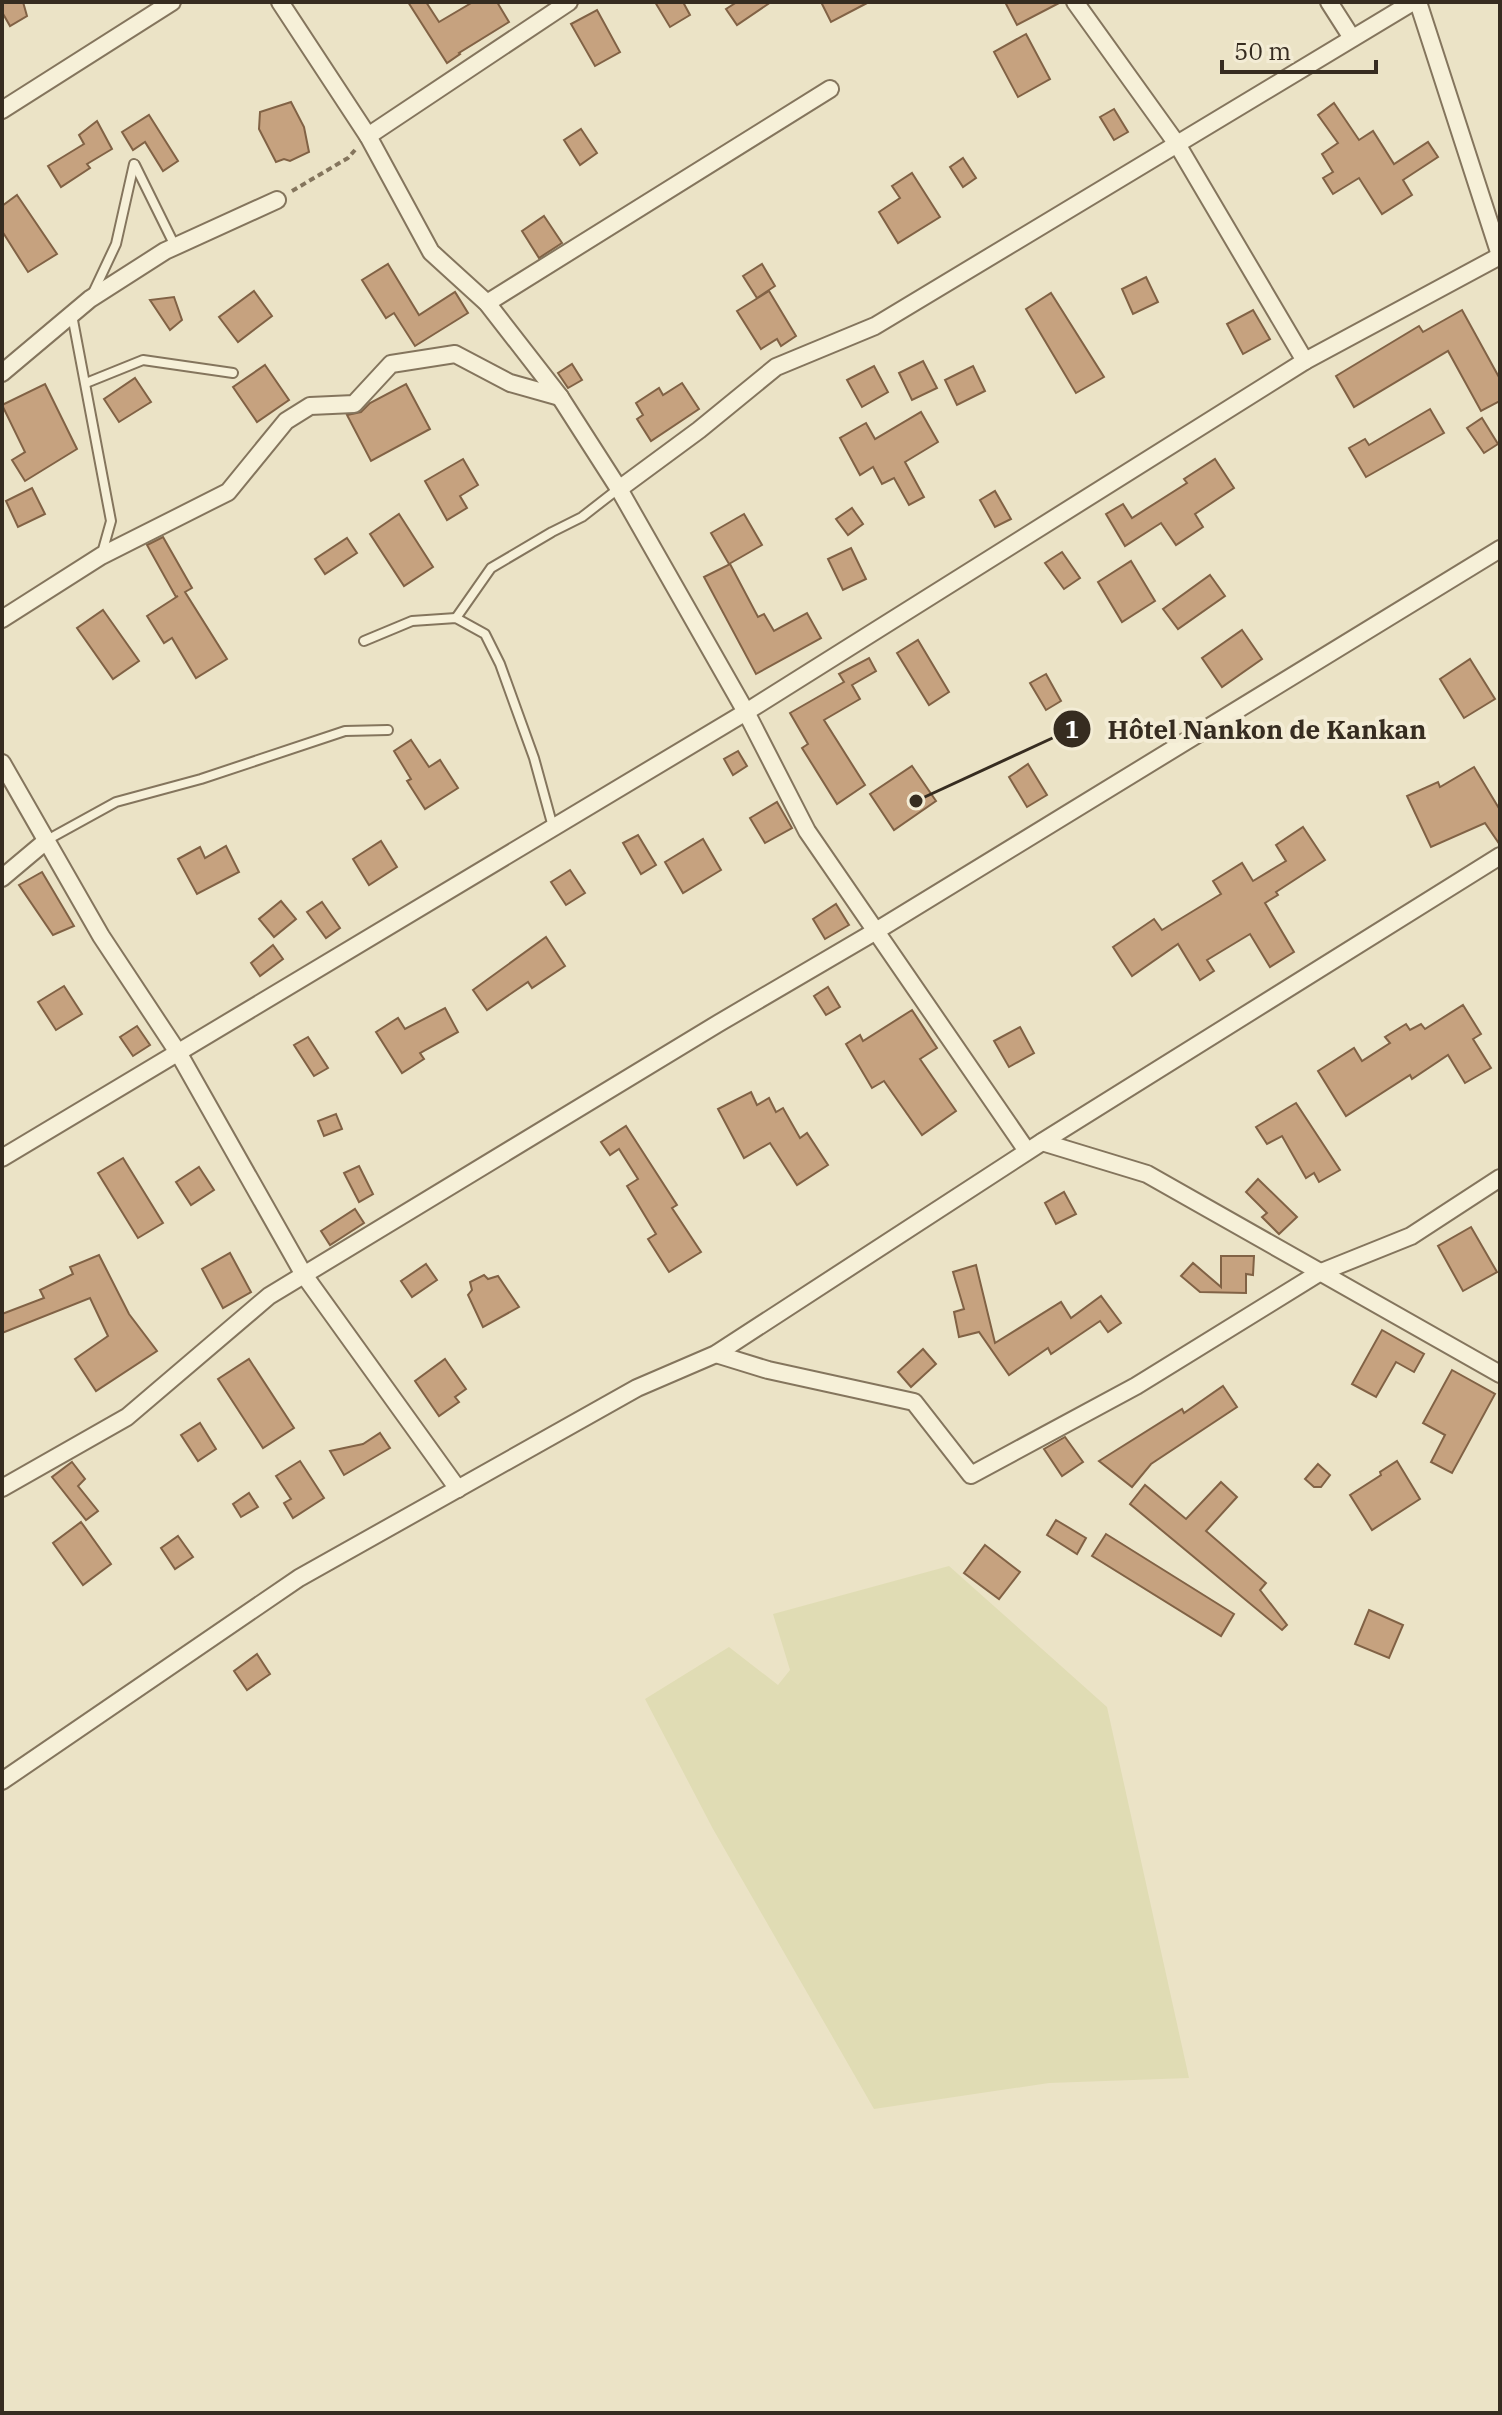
<svg xmlns="http://www.w3.org/2000/svg" width="1502" height="2415" font-family="'IBM Plex Serif',serif">
<style>
.farmland{fill:#e0dcb4}
.building{fill:#c6a27f;stroke:#816245;stroke-width:2}
.lines{fill:none;stroke-linecap:round;stroke-linejoin:round}
.service-casing{stroke:#84755d;stroke-width:12}
.minor-casing{stroke:#84755d;stroke-width:20}
.path{stroke:#84755d;stroke-width:4;stroke-dasharray:6 4;stroke-linecap:butt}
.service{stroke:#f6f0d8;stroke-width:8}
.minor{stroke:#f6f0d8;stroke-width:16}
.leader{fill:none;stroke:#362c20;stroke-width:3}
.callout-dot{fill:#362c20;stroke:#f3ecd5;stroke-width:3}
.mark-label{font-size:24px;text-anchor:middle;font-weight:bold;fill:#fff}
.callout-label{font-size:26px;text-anchor:middle;font-weight:bold;fill:#362c20;stroke:#f3ecd5;stroke-width:8;stroke-linejoin:round;paint-order:stroke}
</style>
<rect width="100%" height="100%" fill="#ebe3c6"/>
<!-- farmland -->
<polygon class="farmland" points="949,1566 1107,1707 1189,2078 1049,2083 874,2109 713,1829 645,1699 729,1647 778,1685 790,1670 773,1614"/>
<!-- building -->
<g class="building">
<polygon points="2,2 23,2 27,16 10,26 2,12"/>
<polygon points="408,2 426,2 439,22 473,2 497,2 509,22 459,53 460,54 447,63"/>
<polygon points="655,2 683,2 690,15 670,27"/>
<polygon points="737,2 771,2 737,25 726,9"/>
<polygon points="821,2 869,2 831,22"/>
<polygon points="1005,2 1061,2 1017,25"/>
<polygon points="597,10 620,52 595,66 571,24"/>
<polygon points="1026,34 1050,79 1018,97 994,52"/>
<polygon points="291,102 304,127 309,152 290,161 284,159 276,162 259,129 260,112"/>
<polygon points="1334,103 1359,140 1373,131 1394,164 1428,142 1438,157 1403,180 1412,195 1382,214 1359,178 1333,194 1323,178 1333,172 1322,154 1338,143 1318,115"/>
<polygon points="1114,109 1128,132 1114,140 1100,117"/>
<polygon points="149,115 178,161 163,171 145,142 133,150 122,132"/>
<polygon points="97,121 112,149 87,164 90,168 61,187 48,166 84,144 79,135"/>
<polygon points="581,129 597,153 580,165 564,140"/>
<polygon points="963,158 976,178 963,187 950,167"/>
<polygon points="912,173 940,217 898,243 879,212 900,198 892,186"/>
<polygon points="17,195 57,254 28,272 2,231 2,206"/>
<polygon points="544,216 562,243 539,258 522,231"/>
<polygon points="388,264 419,315 455,292 468,313 415,346 394,313 386,318 362,280"/>
<polygon points="762,264 775,286 757,298 743,276"/>
<polygon points="1146,277 1158,302 1133,314 1122,289"/>
<polygon points="254,291 272,316 238,342 219,317"/>
<polygon points="769,291 796,336 781,346 777,339 761,349 737,311"/>
<polygon points="1051,293 1104,377 1076,393 1026,309"/>
<polygon points="174,297 182,320 170,330 150,300"/>
<polygon points="1253,310 1270,339 1243,354 1227,324"/>
<polygon points="1462,310 1500,379 1500,401 1481,411 1448,351 1354,407 1336,376 1419,326 1423,332"/>
<polygon points="923,361 937,388 912,400 899,373"/>
<polygon points="572,364 582,380 568,388 558,373"/>
<polygon points="265,365 289,400 257,422 233,387"/>
<polygon points="874,366 888,392 862,407 847,380"/>
<polygon points="973,366 985,391 957,405 945,380"/>
<polygon points="135,378 151,402 119,422 104,399"/>
<polygon points="682,383 699,409 651,441 637,419 643,415 636,403 659,388 663,395"/>
<polygon points="45,384 77,449 25,481 12,460 25,452 2,405"/>
<polygon points="406,384 430,429 371,461 347,415 361,412 370,403"/>
<polygon points="1430,409 1444,433 1366,477 1349,448 1365,439 1369,445"/>
<polygon points="921,412 938,442 905,462 924,497 909,505 894,478 882,484 873,467 860,475 840,438 866,423 875,439"/>
<polygon points="1482,418 1498,444 1484,453 1467,428"/>
<polygon points="463,459 478,485 460,496 467,508 447,520 425,481"/>
<polygon points="1215,459 1234,488 1195,514 1203,527 1176,545 1161,523 1125,546 1106,514 1123,504 1132,518 1187,483 1184,479"/>
<polygon points="32,488 45,514 18,527 6,501"/>
<polygon points="995,491 1011,519 995,527 980,500"/>
<polygon points="852,508 863,524 848,535 836,519"/>
<polygon points="399,514 433,567 404,586 370,534"/>
<polygon points="744,514 762,545 729,564 711,533"/>
<polygon points="163,537 192,588 185,592 227,659 196,678 172,638 164,643 147,616 178,596 176,597 147,545"/>
<polygon points="347,538 357,553 325,574 315,559"/>
<polygon points="851,548 866,579 843,590 828,559"/>
<polygon points="1062,552 1080,578 1064,589 1045,563"/>
<polygon points="1131,561 1155,601 1122,622 1098,582"/>
<polygon points="730,564 758,617 764,614 774,631 807,613 821,638 756,674 704,577"/>
<polygon points="1210,575 1225,596 1178,629 1163,609"/>
<polygon points="103,610 139,661 113,679 77,628"/>
<polygon points="1242,630 1262,659 1222,687 1202,658"/>
<polygon points="918,640 949,692 929,705 897,653"/>
<polygon points="869,658 876,671 852,685 860,699 824,720 865,785 837,804 802,748 808,744 790,713 844,682 839,674"/>
<polygon points="1470,659 1495,699 1464,718 1440,679"/>
<polygon points="1046,674 1061,701 1046,710 1030,683"/>
<polygon points="411,740 429,767 440,760 458,788 425,809 407,781 411,779 394,751"/>
<polygon points="738,751 747,766 733,775 724,759"/>
<polygon points="1028,764 1047,795 1027,807 1009,777"/>
<polygon points="912,766 936,801 894,830 870,794"/>
<polygon points="1474,767 1500,810 1500,845 1485,823 1431,847 1407,796 1438,782 1440,787"/>
<polygon points="777,802 792,828 765,843 750,818"/>
<polygon points="1303,827 1325,860 1276,892 1278,895 1265,903 1294,952 1270,967 1250,934 1207,960 1214,971 1200,980 1178,944 1132,976 1113,947 1154,919 1162,930 1221,894 1213,881 1242,863 1253,881 1286,861 1276,845"/>
<polygon points="638,835 656,865 641,874 623,843"/>
<polygon points="703,839 721,870 683,893 665,862"/>
<polygon points="381,841 397,867 369,885 353,859"/>
<polygon points="226,846 239,872 197,894 178,859 200,847 205,858"/>
<polygon points="570,870 585,893 566,905 551,882"/>
<polygon points="42,872 74,926 53,935 19,885"/>
<polygon points="281,901 296,919 274,937 259,919"/>
<polygon points="322,902 340,928 326,938 307,912"/>
<polygon points="836,904 849,925 825,939 813,919"/>
<polygon points="546,937 565,966 532,988 528,982 487,1010 473,990"/>
<polygon points="273,945 283,959 260,976 251,963"/>
<polygon points="64,986 82,1014 56,1030 38,1002"/>
<polygon points="828,987 840,1007 826,1015 814,996"/>
<polygon points="1463,1005 1481,1034 1473,1039 1491,1068 1465,1083 1448,1055 1412,1079 1410,1075 1346,1116 1318,1071 1354,1048 1362,1061 1390,1043 1385,1037 1406,1024 1410,1030 1421,1024 1425,1029"/>
<polygon points="445,1008 458,1032 420,1053 424,1059 402,1073 376,1032 398,1018 405,1029"/>
<polygon points="912,1010 937,1048 920,1059 956,1111 922,1135 884,1081 872,1088 846,1044 860,1035 863,1041"/>
<polygon points="137,1026 150,1045 133,1056 120,1037"/>
<polygon points="1020,1027 1034,1053 1009,1067 994,1041"/>
<polygon points="308,1037 328,1068 314,1076 294,1045"/>
<polygon points="751,1092 757,1105 769,1098 776,1112 783,1108 800,1138 807,1133 828,1165 797,1185 770,1143 744,1158 718,1109"/>
<polygon points="1296,1103 1340,1170 1319,1182 1314,1173 1306,1178 1282,1136 1267,1144 1256,1127"/>
<polygon points="336,1114 342,1129 324,1136 318,1121"/>
<polygon points="626,1126 677,1205 672,1208 701,1252 669,1272 648,1239 656,1234 627,1186 638,1179 619,1149 610,1155 601,1142"/>
<polygon points="123,1158 163,1223 138,1238 98,1173"/>
<polygon points="359,1166 373,1194 359,1202 344,1173"/>
<polygon points="199,1167 214,1190 191,1205 176,1182"/>
<polygon points="1258,1179 1297,1217 1279,1234 1262,1217 1267,1213 1246,1192"/>
<polygon points="1064,1192 1076,1214 1056,1224 1045,1203"/>
<polygon points="355,1209 364,1223 330,1245 321,1231"/>
<polygon points="1471,1227 1497,1272 1463,1291 1438,1246"/>
<polygon points="230,1253 251,1292 223,1308 202,1269"/>
<polygon points="99,1255 129,1314 157,1351 96,1391 75,1359 108,1336 90,1298 2,1333 2,1314 44,1298 40,1290 73,1274 70,1267"/>
<polygon points="1221,1256 1254,1256 1253,1275 1246,1274 1246,1293 1200,1292 1181,1276 1193,1263 1221,1287"/>
<polygon points="426,1264 437,1280 412,1297 401,1281"/>
<polygon points="976,1265 995,1343 1061,1302 1071,1318 1101,1296 1121,1323 1108,1332 1100,1321 1051,1354 1048,1348 1009,1375 979,1332 959,1337 954,1312 964,1309 953,1272"/>
<polygon points="484,1275 488,1279 498,1276 519,1307 483,1327 468,1295 472,1290 470,1282"/>
<polygon points="1382,1330 1424,1354 1414,1372 1396,1362 1376,1397 1352,1384"/>
<polygon points="923,1349 936,1364 911,1387 898,1372"/>
<polygon points="249,1359 294,1428 263,1448 218,1379"/>
<polygon points="445,1359 466,1389 455,1397 459,1402 439,1416 415,1381"/>
<polygon points="1452,1370 1495,1394 1452,1473 1431,1462 1445,1435 1423,1423"/>
<polygon points="1223,1386 1237,1407 1151,1464 1132,1487 1099,1461 1182,1409 1184,1413"/>
<polygon points="200,1423 216,1449 198,1461 181,1435"/>
<polygon points="380,1433 390,1448 344,1475 330,1451 363,1444"/>
<polygon points="1065,1437 1083,1462 1062,1476 1044,1449"/>
<polygon points="300,1461 324,1498 293,1518 284,1503 291,1499 276,1476"/>
<polygon points="1397,1461 1420,1499 1372,1530 1350,1495 1381,1475 1380,1472"/>
<polygon points="72,1462 85,1479 78,1486 98,1511 86,1520 52,1477"/>
<polygon points="1318,1464 1330,1475 1321,1487 1314,1487 1305,1479"/>
<polygon points="1221,1482 1237,1497 1206,1531 1266,1583 1260,1590 1287,1625 1282,1630 1130,1504 1145,1485 1186,1519"/>
<polygon points="249,1493 258,1507 241,1517 233,1504"/>
<polygon points="1056,1520 1086,1538 1077,1554 1047,1535"/>
<polygon points="81,1522 111,1564 83,1585 53,1543"/>
<polygon points="1106,1534 1234,1614 1221,1636 1092,1556"/>
<polygon points="178,1536 193,1557 175,1569 161,1548"/>
<polygon points="985,1545 1020,1572 999,1599 964,1573"/>
<polygon points="1369,1610 1403,1625 1389,1658 1355,1644"/>
<polygon points="257,1654 270,1674 247,1690 234,1671"/>
</g>
<g class="lines">
<!-- service casing -->
<g class="service-casing">
<g id="service">
<polyline points="135,165 175,246"/>
<polyline points="92,295 116,244 134,164"/>
<polyline points="72,315 111,521 102,553"/>
<polyline points="86,383 143,360 233,373"/>
<polyline points="456,618 491,568 552,532 582,517 618,489"/>
<polyline points="364,641 412,621 456,618 485,634 500,664 534,758 553,827"/>
<polyline points="47,840 116,802 201,779 345,731 388,730"/>
</g>
</g>
<!-- minor casing -->
<g class="minor-casing">
<g id="minor">
<polyline points="280,2 368,136 431,252 487,303 560,397 619,489 746,712 807,831 1027,1151"/>
<polyline points="1075,2 1177,144 1305,361"/>
<polyline points="1329,2 1352,38"/>
<polyline points="1418,2 1500,255"/>
<polyline points="2,110 172,2"/>
<polyline points="368,136 569,2"/>
<polyline points="487,303 830,89"/>
<polyline points="2,373 90,299 165,251 277,200"/>
<polyline points="619,489 699,430 776,367 875,326 1413,2"/>
<polyline points="2,619 101,556 228,492 286,421 310,406 354,404 391,364 455,354 510,383 560,397"/>
<polyline points="2,763 101,936 179,1054 304,1275 458,1489"/>
<polyline points="2,878 46,841"/>
<polyline points="1042,1142 1147,1174 1500,1374"/>
<polyline points="2,1158 746,712 1305,361 1500,256"/>
<polyline points="716,1354 768,1370 914,1402 971,1475 1136,1386 1319,1273 1411,1236 1500,1178"/>
<polyline points="2,1488 127,1417 269,1296 719,1023 876,931 1500,549"/>
<polyline points="2,1781 299,1578 637,1388 716,1354 1042,1142 1500,856"/>
</g>
</g>
<!-- path -->
<polyline class="path" points="292,191 348,158 355,150"/>
<!-- service -->
<use href="#service" class="service"/>
<!-- minor -->
<use href="#minor" class="minor"/>
</g>
<!-- callouts -->
<path class="leader" d="M916 801L1072 729"/>
<g class="callout-dot">
<circle cx="916" cy="801" r="8"/>
<circle cx="1072" cy="729" r="20"/>
</g>
<g class="mark-label">
<text x="1072" y="738">1</text>
</g>
<g class="callout-label">
<text x="1267" y="739">Hôtel Nankon de Kankan</text>
</g>
<!-- border -->
<rect width="1502" height="2415" fill="none" stroke="#362c20" stroke-width="8"/>
<!-- scale -->
<path d="M1222 60v12h154v-12" fill="none" stroke="#362c20" stroke-width="4"/>
<text x="1234" y="60" font-size="24" fill="#362c20" stroke="#f3ecd5" stroke-width="6" paint-order="stroke">50 m</text>
</svg>
